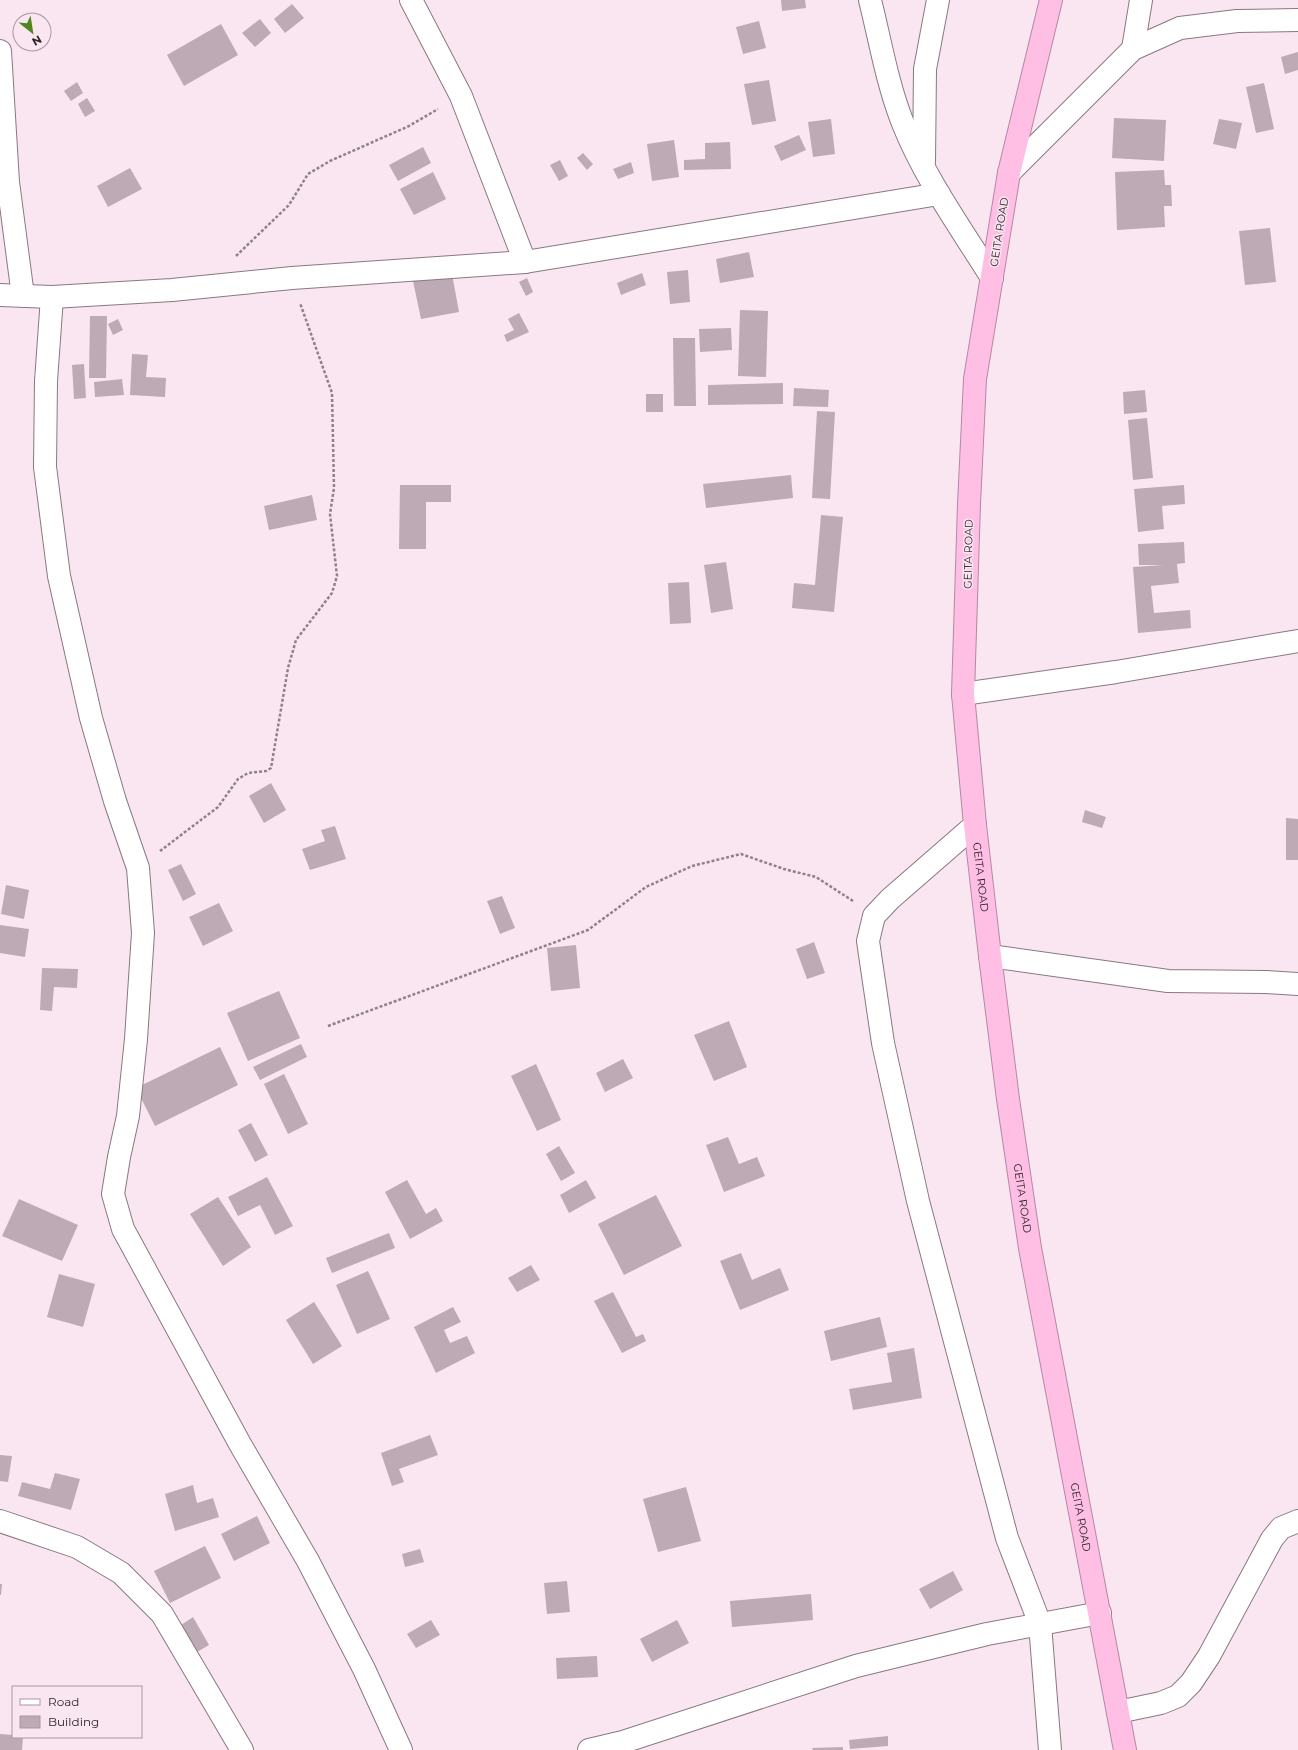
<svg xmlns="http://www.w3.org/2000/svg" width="1298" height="1750" font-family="Montserrat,sans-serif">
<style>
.building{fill:#bdaab4}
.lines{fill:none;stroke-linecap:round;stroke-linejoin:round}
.minor-casing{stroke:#897881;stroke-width:24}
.highway-casing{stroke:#b588a2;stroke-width:24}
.path{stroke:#8f8189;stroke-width:2.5;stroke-dasharray:3 2;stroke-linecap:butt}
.minor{stroke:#fff;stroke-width:22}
.highway{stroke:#ffbee4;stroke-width:22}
.labels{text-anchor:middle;stroke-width:3;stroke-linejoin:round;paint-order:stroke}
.street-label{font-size:11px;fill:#2b2428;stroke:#fae6f1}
</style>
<rect width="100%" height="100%" fill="#fae6f1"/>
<!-- building -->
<g class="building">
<polygon points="781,0 805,0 806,8 782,11"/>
<polygon points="292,4 304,18 285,33 274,19"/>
<polygon points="260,19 271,33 255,47 242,33"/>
<polygon points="759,21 766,48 743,54 736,27"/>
<polygon points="221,24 238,55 184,86 167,55"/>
<polygon points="1298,52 1298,70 1285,74 1281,57"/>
<polygon points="769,80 776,121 752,125 744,84"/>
<polygon points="77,82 83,93 71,101 64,91"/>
<polygon points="1264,83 1274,129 1256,133 1246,87"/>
<polygon points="87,98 95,111 85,117 78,104"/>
<polygon points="1114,118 1166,120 1164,161 1112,158"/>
<polygon points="831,119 835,154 813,157 808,122"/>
<polygon points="1219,119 1242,123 1236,149 1213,144"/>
<polygon points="799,135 806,150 781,161 774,146"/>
<polygon points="674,140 679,177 652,181 647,144"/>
<polygon points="730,142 731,169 684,170 684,160 705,159 705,143"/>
<polygon points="423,147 431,163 398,181 389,165"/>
<polygon points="583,153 593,164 587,170 577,158"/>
<polygon points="560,160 568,176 559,181 550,165"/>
<polygon points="631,162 634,173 618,179 613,169"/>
<polygon points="130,168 142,189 108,207 97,186"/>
<polygon points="1164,170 1165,185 1171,185 1172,206 1164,206 1165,227 1117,230 1115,172"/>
<polygon points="433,172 446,199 414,215 400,189"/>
<polygon points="1270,228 1276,282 1245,285 1239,231"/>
<polygon points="749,252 754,277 720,283 716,259"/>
<polygon points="688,270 690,302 670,304 667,272"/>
<polygon points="642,273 646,285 621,295 617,283"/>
<polygon points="452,274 459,312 421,319 413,281"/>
<polygon points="527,278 533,292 526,296 519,282"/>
<polygon points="740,310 768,311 766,377 738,376"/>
<polygon points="519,313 529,332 507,342 504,335 514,330 508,319"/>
<polygon points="90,316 107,316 106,378 89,378"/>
<polygon points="118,319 123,330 113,335 108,324"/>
<polygon points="731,328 732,350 700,352 699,329"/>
<polygon points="673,338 695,338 696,406 674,406"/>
<polygon points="132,354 148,355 146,377 166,378 165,397 130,395"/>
<polygon points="84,364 86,398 74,399 72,365"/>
<polygon points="122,379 124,395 95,397 94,382"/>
<polygon points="783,383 783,404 708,405 708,385"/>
<polygon points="794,388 829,390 828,407 793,406"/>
<polygon points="1145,390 1147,412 1124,414 1123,392"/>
<rect x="646" y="394" width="17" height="18"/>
<polygon points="817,411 835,412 830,499 812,498"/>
<polygon points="1147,418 1153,478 1133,480 1128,420"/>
<polygon points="791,475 793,498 706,508 703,484"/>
<polygon points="400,485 451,485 451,502 426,502 426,549 399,549"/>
<polygon points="1184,485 1185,504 1162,506 1164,529 1138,532 1134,489"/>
<polygon points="312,495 317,520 269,530 264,506"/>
<polygon points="821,515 843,517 834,612 792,608 794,583 815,585"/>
<polygon points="1184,542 1185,563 1177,564 1179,583 1151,586 1154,613 1190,610 1191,628 1138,633 1133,567 1164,565 1139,565 1138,544"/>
<polygon points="726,562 733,609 711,613 704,565"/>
<polygon points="689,582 691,623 670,624 668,583"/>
<polygon points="271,783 286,810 264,823 249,796"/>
<polygon points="1085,810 1106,817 1102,828 1082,822"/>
<polygon points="1286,818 1298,819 1298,860 1286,860"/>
<polygon points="335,826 346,859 310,870 302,849 325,841 321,830"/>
<polygon points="181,864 196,894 183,901 168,870"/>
<polygon points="6,885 29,890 24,919 1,914"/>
<polygon points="502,896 515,928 500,934 487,901"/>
<polygon points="219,903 233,931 203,946 189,917"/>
<polygon points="0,925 29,929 25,957 0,953"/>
<polygon points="814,942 825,973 807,979 796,949"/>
<polygon points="576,945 580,988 551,991 547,948"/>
<polygon points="42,968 78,969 77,988 54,987 52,1011 40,1010"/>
<polygon points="279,991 300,1038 248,1061 227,1013"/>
<polygon points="729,1021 747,1067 714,1081 694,1035"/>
<polygon points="301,1044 307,1057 260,1080 253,1067"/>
<polygon points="220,1047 238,1085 155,1126 136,1088"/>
<polygon points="623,1059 633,1078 605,1092 596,1073"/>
<polygon points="536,1064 561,1120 537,1131 511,1076"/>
<polygon points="284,1074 308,1124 288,1134 264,1084"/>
<polygon points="251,1123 268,1155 255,1162 238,1130"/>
<polygon points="728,1137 739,1164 757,1157 765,1176 724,1192 706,1145"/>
<polygon points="559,1146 575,1173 561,1181 546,1154"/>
<polygon points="267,1177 293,1226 275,1235 260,1205 238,1216 228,1197"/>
<polygon points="407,1180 426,1214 436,1208 443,1221 410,1239 385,1192"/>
<polygon points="586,1180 596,1198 569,1213 560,1195"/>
<polygon points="656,1195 682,1246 624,1275 598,1224"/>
<polygon points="218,1197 251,1247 223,1266 190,1214"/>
<polygon points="19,1199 78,1225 62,1261 2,1236"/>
<polygon points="389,1233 395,1248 332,1273 326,1258"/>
<polygon points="741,1253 752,1280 780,1268 789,1290 740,1310 720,1261"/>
<polygon points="531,1265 540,1280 517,1292 508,1278"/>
<polygon points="368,1271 390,1319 357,1334 336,1285"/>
<polygon points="59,1274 95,1284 83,1327 47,1317"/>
<polygon points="613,1292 636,1337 643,1334 646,1341 622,1353 594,1301"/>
<polygon points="314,1302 342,1346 313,1364 286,1320"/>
<polygon points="453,1307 461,1322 444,1330 450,1343 467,1336 475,1353 436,1373 414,1327"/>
<polygon points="880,1317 887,1347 831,1361 824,1331"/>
<polygon points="914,1348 922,1398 853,1410 849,1389 892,1382 887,1353"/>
<polygon points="430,1435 438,1455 399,1469 404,1482 392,1486 381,1453"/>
<polygon points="0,1455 12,1456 8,1482 0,1481"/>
<polygon points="55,1473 80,1479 71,1510 18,1496 22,1482 50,1489"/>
<polygon points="193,1485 197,1503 213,1498 219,1517 175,1531 165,1494"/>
<polygon points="686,1487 701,1541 658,1552 643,1499"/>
<polygon points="257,1516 270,1543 234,1561 221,1534"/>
<polygon points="205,1546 221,1578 170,1603 154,1571"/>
<polygon points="420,1549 424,1562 405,1567 402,1554"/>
<polygon points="953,1571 963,1590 930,1609 919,1589"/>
<polygon points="567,1581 570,1612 547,1614 544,1583"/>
<polygon points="0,1584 2,1584 1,1595 0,1595"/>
<polygon points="811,1594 813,1620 732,1627 730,1601"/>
<polygon points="193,1617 209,1645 197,1652 181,1625"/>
<polygon points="431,1620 440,1635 416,1648 407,1634"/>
<polygon points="677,1620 689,1643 652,1662 640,1639"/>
<polygon points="597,1656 598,1677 557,1679 556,1658"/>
<polygon points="0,1734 13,1735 13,1737 23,1737 22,1750 0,1750"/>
<polygon points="888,1736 888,1746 850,1749 849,1740"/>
<polygon points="843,1747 843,1750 813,1750 812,1748"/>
</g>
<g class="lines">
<!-- minor casing -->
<g class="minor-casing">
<g id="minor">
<polyline points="411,0 461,96 525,262"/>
<path d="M 870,0 C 880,40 887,82 902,121 C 924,177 960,227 992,278"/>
<polyline points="1133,49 1141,0"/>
<polyline points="0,51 8,182 23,296"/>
<polyline points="924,162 925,69 938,0"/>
<polyline points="1009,173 1133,49 1180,28 1237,21 1298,20"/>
<polyline points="0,295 52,297 172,290 292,278 525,262 939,194"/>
<polyline points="52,297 46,381 45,467 59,576 91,718 115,801 138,868 143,933 136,1039 128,1116 119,1157 113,1194 123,1229 240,1444 308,1561 364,1669 401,1750"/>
<polyline points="963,694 1116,672 1298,641"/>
<polyline points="975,825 890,899 874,916 868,941 883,1043 918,1201 1007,1538 1040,1624 1050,1750"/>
<polyline points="990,956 1168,981 1266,982 1298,984"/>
<polyline points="0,1521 77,1547 121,1573 162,1614 242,1750"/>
<polyline points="1118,1712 1161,1703 1178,1696 1191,1683 1209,1656 1272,1539 1281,1528 1298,1521"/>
<polyline points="589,1750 623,1742 856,1666 987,1634 1100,1613"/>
</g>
</g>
<!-- highway casing -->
<g class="highway-casing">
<g id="highway">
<path id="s1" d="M 1051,0 L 1009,173 L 975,379 L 969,504 L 963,694 L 975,825 L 990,956 L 1008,1099 L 1030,1248 L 1125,1750"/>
</g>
</g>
<!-- path -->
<g class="path">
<polyline points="236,256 289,205 308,174 330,161 409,126 438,109"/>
<polyline points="160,851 218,807 238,779 248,773 266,771 271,768 288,668 296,640 332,593 337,576 330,514 334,488 332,393 300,303"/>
<polyline points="328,1026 588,930 646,887 692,866 741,854 784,869 816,877 853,901"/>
</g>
<!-- minor -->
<use href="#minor" class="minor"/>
<!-- highway -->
<use href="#highway" class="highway"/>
</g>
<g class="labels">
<!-- street labels -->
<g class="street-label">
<text transform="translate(999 232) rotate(-81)" y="4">GEITA ROAD</text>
<text transform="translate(968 554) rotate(-89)" y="4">GEITA ROAD</text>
<text dy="4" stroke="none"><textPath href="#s1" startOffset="886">GEITA ROAD</textPath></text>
<text dy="4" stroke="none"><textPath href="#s1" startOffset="1210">GEITA ROAD</textPath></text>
<text dy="4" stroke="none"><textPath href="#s1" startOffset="1534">GEITA ROAD</textPath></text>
</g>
</g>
<!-- legend -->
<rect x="12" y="1686" width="130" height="52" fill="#fae6f1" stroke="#a798a1"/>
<rect x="20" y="1699" width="20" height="6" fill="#ffffff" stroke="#a798a1"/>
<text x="48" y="1706" font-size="12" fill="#2b2428">Road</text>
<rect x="20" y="1716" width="20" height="12" fill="#bdaab4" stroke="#a798a1"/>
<text x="48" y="1726" font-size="12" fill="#2b2428">Building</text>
<!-- north arrow -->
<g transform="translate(32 32) rotate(150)"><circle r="19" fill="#fae6f1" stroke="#a798a1"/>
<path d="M0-3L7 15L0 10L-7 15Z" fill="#50861d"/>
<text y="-6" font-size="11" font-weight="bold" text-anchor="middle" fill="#2b2428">N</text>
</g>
</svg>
